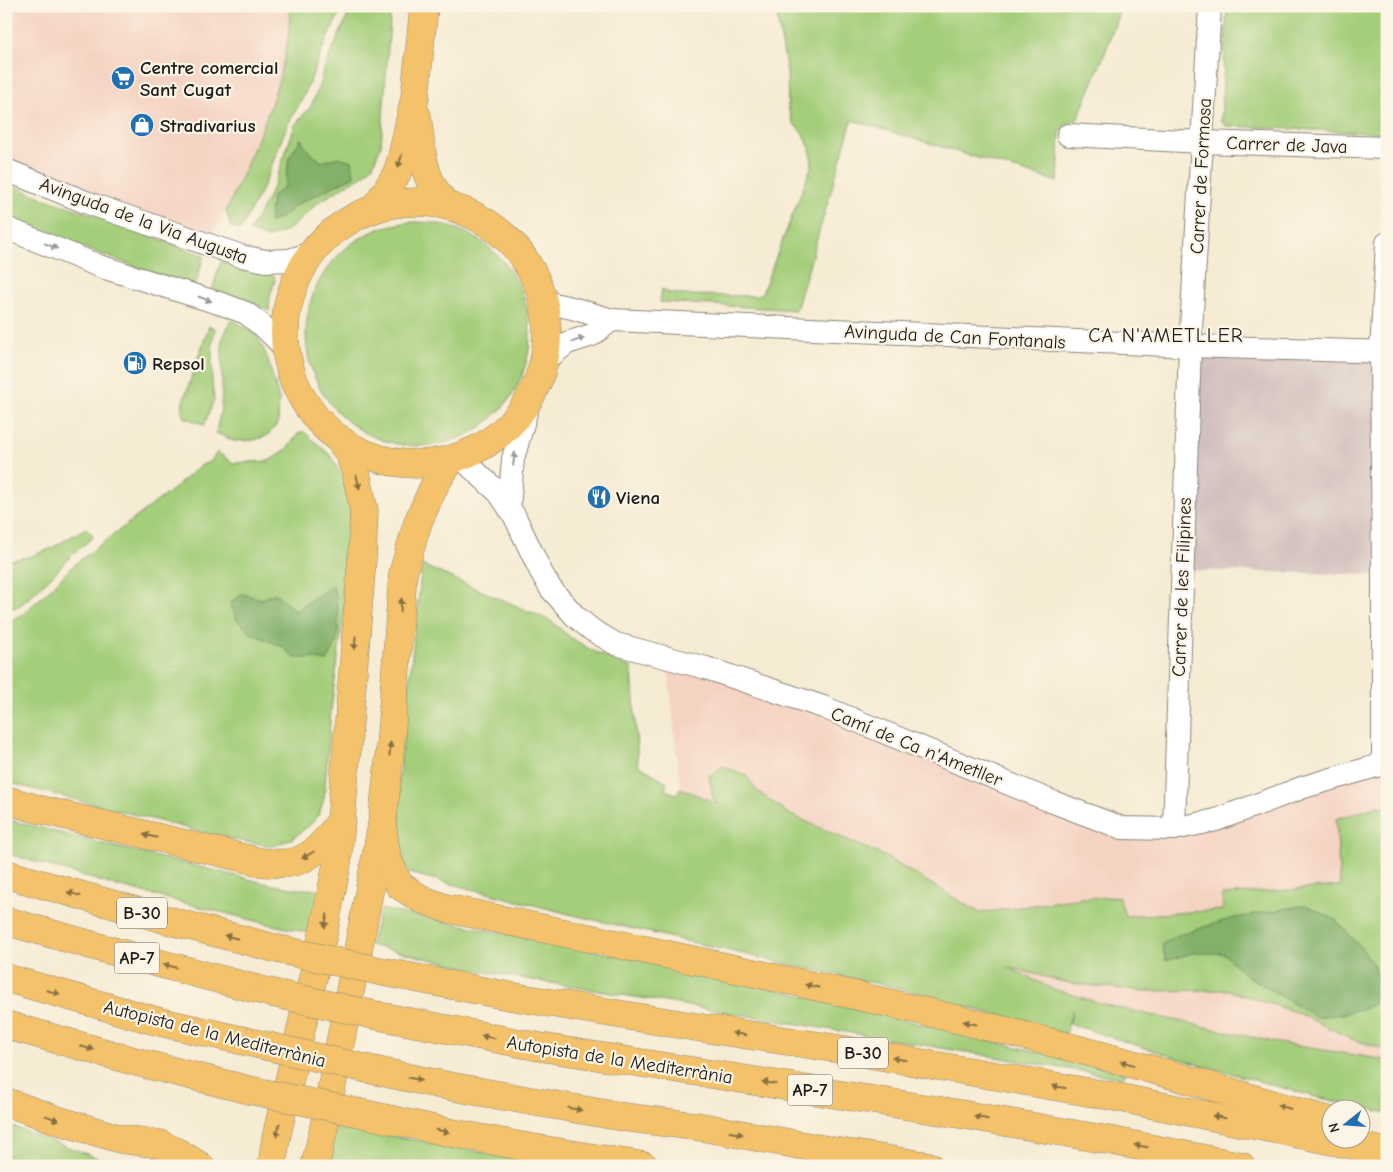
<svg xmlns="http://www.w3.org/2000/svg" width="1393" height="1172" font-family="'Comic Neue',sans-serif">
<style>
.built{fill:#f5d3c2}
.industrial{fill:#d1c0bd}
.green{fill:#a4ce7a;stroke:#60754b}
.forest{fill:#83b16a;stroke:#506643}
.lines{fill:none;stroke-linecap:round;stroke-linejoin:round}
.minor-casing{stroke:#898478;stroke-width:24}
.major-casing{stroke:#898478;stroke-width:29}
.highway-casing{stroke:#898478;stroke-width:29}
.minor{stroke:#fff;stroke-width:22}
.major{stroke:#f3c26a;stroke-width:28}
.highway{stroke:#f3c26a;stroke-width:28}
.highway-bridge-casing{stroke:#898478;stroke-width:29;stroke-linecap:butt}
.highway-bridge{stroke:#f3c26a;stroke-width:28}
.oneway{fill:#886f43}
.oneway2{fill:#999}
.labels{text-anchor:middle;stroke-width:4.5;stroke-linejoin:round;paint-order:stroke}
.shield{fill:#fcf5e5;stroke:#5f5d58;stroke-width:1}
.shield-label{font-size:18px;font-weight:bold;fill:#1c1c1c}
.poi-label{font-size:19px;font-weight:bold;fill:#1c1c1c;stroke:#fcf5e5;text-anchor:start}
.street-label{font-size:19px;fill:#1c1c1c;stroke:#fcf5e5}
.neighbourhood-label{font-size:20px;letter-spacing:1px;fill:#1c1c1c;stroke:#fcf5e5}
</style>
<rect width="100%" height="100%" fill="#fcf5e5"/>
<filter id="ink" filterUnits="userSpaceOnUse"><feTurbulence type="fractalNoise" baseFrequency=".02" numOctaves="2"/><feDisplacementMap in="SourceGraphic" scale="10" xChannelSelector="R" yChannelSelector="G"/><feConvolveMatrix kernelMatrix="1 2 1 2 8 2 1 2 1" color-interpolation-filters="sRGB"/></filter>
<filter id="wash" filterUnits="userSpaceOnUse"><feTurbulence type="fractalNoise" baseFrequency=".0096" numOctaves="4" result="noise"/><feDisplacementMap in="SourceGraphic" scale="20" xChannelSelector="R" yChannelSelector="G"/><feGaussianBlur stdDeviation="1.12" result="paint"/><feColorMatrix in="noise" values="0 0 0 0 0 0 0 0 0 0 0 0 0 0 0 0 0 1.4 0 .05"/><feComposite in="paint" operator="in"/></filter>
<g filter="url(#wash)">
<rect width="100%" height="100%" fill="#f6ebd3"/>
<!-- built -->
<g class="built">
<polygon points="6,6 291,6 284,62 273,101 263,127 226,211 208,245 6,170"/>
<polygon points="667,658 1053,802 1174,829 1387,763 1387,1060 1278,1043 1110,1006 1022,981 689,812 680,788"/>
</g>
<!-- industrial -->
<polygon class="industrial" points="1190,346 1380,352 1383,575 1181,570"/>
<!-- green -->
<g class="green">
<path d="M 291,6 L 343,6 L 325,43 L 305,93 L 286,128 L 264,185 L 240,230 L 231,227 L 226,211 C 247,163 271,115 283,64 C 288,45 289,25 291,6 Z"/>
<polygon points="352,6 391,6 381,145 373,165 365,174 319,202 292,227 276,235 269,238 249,231 267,200 276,180 295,125 311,106 318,89 322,75 327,62"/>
<polygon points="775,6 1121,6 1105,53 1077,120 1066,124 1060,132 1058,182 852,120 796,310 660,302 662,289 669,293 686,295 757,296 762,293 812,165 810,148 803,134 793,123 788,108 787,72"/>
<polygon points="1227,6 1387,6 1387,128 1382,133 1226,126 1221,121"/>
<path d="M 6,183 L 48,200 L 112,221 L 204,256 L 195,286 C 131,266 69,243 6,218 Z"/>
<circle cx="418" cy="334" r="112"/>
<polygon points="221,261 274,276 275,281 270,295 269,311 260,306 212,290"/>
<polygon points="231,320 256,333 262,346 267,357 279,399 278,423 267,436 254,440 234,441 216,433 221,408 222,392 222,340"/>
<polygon points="209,326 215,328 212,345 212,381 214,400 204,425 184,417 182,410 183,402"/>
<polygon points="303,431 331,456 348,487 353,521 345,604 331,710 324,799 319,814 311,824 293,838 274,846 234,840 6,782 6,623 23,614 45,594 75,564 176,487 198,467 211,461 217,452 233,463 269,461 287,449 298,434"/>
<polygon points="86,528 94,536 70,557 52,576 22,604 6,611 6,561 28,557 50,549"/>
<polygon points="422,565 551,621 571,638 593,651 632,668 638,765 667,782 665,790 677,794 680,788 718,804 713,798 709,776 723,766 746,775 757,791 789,814 884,856 980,913 1081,898 1119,897 1125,916 1223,910 1222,895 1340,886 1336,819 1379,806 1387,809 1387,1050 1352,1039 1298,1013 1228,990 1145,991 1068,983 1008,967 1053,989 1110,1006 1278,1043 1387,1060 1387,1113 1312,1096 1193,1063 1070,1024 1072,1010 1066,1034 893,987 800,967 573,915 409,873 396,843 394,822"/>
<path d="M 6,819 C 75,837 144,854 213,870 C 245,878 287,891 318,889 L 316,934 L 272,925 L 113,885 L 6,853 Z"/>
<polygon points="381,909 712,974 1126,1073 1122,1078 485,972 370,945"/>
<polygon points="6,1124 119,1166 6,1166"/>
<polygon points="335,1126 561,1166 326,1166"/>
</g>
<!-- forest -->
<g class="forest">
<path d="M 301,139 L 309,152 L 322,162 L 338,157 L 352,161 L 354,176 L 294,206 C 287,215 280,219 269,222 L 272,197 L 285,186 L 289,158 Z"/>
<path d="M 333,585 C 339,613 344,636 327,661 L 311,658 L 295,658 L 283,647 L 251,633 L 237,620 L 230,603 L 242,594 L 262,599 L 275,593 L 295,611 Z"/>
<polygon points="1306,905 1336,920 1363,950 1375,967 1382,994 1371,1006 1343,1014 1316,1017 1246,975 1223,953 1193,953 1166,961 1162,945 1172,937 1230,919"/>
</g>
</g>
<g filter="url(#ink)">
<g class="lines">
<!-- minor casing -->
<g class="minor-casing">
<g id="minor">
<polyline points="1068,135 1202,142 1387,148"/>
<polyline points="6,170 88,203 241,256 266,261 289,260 312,253"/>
<polyline points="6,228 99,266 225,305 246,313 265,328 285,348"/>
<polyline points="544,302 572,308 612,320 1190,346 1387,352"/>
<polyline points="544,361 567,343 592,335 612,320"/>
<polyline points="460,457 499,493 514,515 541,572 551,589 575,616 592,630 616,644 706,668 823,707 1053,802 1122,828 1174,829 1216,820 1304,787 1387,763"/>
<polyline points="509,508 513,459 529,402"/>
<polyline points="1383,763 1383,575 1381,352 1387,243"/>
<polyline points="1174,829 1190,346 1210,6"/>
</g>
</g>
<!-- major casing -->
<g class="major-casing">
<g id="major">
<path d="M 417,116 C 420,138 421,162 431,183 C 434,190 440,197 444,203"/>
<circle cx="416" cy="333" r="131"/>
<polyline points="374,209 390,185 397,173 402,157 415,97 424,6"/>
<polyline points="272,1166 276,1138 323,934 337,864 341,821 362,559 364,511 357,477 350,455 338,438"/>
<polyline points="315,1166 323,1132 382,825 389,762 403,573 418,522 436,482 451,460"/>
</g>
</g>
<!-- highway casing -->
<g class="highway-casing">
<g id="highway">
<path d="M 6,800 L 34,808 L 260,862 C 269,863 279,864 288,863 C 313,860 327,839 341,821"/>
<path d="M 382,825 L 387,858 L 399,885 L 421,899 L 445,908 C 650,951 855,992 1057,1044 C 1149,1067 1240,1095 1330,1121"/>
<polyline points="6,874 178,923 278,949"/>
<polyline points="6,921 116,952 268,992"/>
<polyline points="389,973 509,996 696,1027 846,1050 1111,1096 1387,1152"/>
<polyline points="6,978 156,1021 258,1044"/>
<polyline points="379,1016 540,1047 711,1074 966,1115 1108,1140 1241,1166"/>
<polyline points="6,1025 141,1063 249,1090"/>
<polyline points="368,1069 438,1084 531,1101 623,1117 702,1127 827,1150 929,1166"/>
<polyline points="6,1102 60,1121 121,1139 160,1144 177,1152 200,1166"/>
<polyline points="360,1113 447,1132 521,1146 644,1166"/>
</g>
</g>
<!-- minor -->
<use href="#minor" class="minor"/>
<!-- major -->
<use href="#major" class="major"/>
<!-- highway -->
<use href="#highway" class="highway"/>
<!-- highway-bridge casing -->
<g class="highway-bridge-casing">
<g id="highway-bridge">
<polyline points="278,949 389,973"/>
<polyline points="268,992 379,1016"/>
<polyline points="258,1044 368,1069"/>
<polyline points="249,1090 360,1113"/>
</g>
</g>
<!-- highway-bridge -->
<use href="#highway-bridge" class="highway-bridge"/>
</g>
<!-- one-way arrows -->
<defs><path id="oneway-solid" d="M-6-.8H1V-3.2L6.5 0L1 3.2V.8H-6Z" transform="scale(1.25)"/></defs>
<g class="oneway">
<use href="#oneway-solid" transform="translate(400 161) rotate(107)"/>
<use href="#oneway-solid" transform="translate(358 482) rotate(78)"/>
<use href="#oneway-solid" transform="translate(401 605) rotate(-86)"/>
<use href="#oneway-solid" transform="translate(355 643) rotate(95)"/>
<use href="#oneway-solid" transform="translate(390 749) rotate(-86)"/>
<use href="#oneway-solid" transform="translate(150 836) rotate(-167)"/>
<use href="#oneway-solid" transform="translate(308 855) rotate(150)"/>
<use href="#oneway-solid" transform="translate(74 894) rotate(-164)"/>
<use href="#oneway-solid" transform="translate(326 921) rotate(101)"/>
<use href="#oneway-solid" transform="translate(231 937) rotate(-166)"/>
<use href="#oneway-solid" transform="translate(170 966) rotate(-165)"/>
<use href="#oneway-solid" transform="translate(812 986) rotate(-167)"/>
<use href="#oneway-solid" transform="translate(53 992) rotate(16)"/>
<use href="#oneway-solid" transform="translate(970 1023) rotate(-166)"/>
<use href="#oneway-solid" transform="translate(739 1034) rotate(-171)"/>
<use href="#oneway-solid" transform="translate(488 1037) rotate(-169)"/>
<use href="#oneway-solid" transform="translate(87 1048) rotate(16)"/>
<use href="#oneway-solid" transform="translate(899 1059) rotate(-170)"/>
<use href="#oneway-solid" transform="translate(1127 1063) rotate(-164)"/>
<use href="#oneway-solid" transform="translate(415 1079) rotate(12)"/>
<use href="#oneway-solid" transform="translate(769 1083) rotate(-171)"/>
<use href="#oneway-solid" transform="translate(1059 1087) rotate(-170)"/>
<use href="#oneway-solid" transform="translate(1284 1107) rotate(-164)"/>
<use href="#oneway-solid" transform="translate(575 1109) rotate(10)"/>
<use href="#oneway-solid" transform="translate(1219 1117) rotate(-169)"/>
<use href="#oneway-solid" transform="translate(52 1118) rotate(20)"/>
<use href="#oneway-solid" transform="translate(981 1118) rotate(-170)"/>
<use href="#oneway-solid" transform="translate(278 1130) rotate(103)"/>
<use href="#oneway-solid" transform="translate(442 1131) rotate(12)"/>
<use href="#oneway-solid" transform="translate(736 1133) rotate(10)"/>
<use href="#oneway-solid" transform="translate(1141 1146) rotate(-169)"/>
</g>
<g class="oneway2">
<use href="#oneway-solid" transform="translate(51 246) rotate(22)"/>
<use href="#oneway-solid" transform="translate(205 299) rotate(19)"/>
<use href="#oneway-solid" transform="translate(578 340) rotate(-20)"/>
<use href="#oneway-solid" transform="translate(514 459) rotate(-82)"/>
</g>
</g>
<!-- icons -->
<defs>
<g id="supermarket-disc" transform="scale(1.25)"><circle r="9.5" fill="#1f6fb2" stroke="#fcf5e5"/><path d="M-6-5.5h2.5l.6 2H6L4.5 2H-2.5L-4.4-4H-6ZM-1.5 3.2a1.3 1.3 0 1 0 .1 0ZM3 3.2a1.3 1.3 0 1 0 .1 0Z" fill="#fff"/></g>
<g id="shop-disc" transform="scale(1.25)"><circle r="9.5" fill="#1f6fb2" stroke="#fcf5e5"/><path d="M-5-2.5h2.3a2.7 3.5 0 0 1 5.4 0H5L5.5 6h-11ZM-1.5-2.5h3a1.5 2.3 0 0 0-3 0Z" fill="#fff"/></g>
<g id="fuel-disc" transform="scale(1.25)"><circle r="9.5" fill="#1f6fb2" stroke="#fcf5e5"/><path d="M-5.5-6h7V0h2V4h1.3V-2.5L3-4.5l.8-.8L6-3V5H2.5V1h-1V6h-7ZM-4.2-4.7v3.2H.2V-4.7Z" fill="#fff"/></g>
<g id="restaurant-disc" transform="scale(1.25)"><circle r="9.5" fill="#1f6fb2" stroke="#fcf5e5"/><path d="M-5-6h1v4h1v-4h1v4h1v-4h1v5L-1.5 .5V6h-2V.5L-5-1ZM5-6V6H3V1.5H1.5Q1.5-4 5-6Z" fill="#fff"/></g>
</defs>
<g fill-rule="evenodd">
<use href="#supermarket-disc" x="123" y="78"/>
<use href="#shop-disc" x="142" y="125"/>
<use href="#fuel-disc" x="135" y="363"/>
<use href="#restaurant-disc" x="599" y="497"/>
</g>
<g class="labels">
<!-- shield labels -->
<g class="shield">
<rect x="117" y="897.5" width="50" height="31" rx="4"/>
<rect x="114.5" y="942.5" width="45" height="31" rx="4"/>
<rect x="838" y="1037.5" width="50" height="31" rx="4"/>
<rect x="787.5" y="1074.5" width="45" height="31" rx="4"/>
</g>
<g class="shield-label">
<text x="142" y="919">B-30</text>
<text x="137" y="964">AP-7</text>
<text x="863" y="1059">B-30</text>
<text x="810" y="1096">AP-7</text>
</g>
<!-- poi labels -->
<g class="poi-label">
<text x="140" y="74">Centre comercial<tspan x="140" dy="22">Sant Cugat</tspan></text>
<text x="160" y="132">Stradivarius</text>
<text x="152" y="370">Repsol</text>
<text x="616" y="504">Viena</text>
</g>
<!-- street labels -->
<g class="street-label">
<text transform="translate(1287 144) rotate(2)" y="7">Carrer de Java</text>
<text transform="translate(1200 176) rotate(-87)" y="7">Carrer de Formosa</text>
<text transform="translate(144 220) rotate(20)" y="7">Avinguda de la Via Augusta</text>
<text transform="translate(955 336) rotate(3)" y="7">Avinguda de Can Fontanals</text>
<text transform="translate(1181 587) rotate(-88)" y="7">Carrer de les Filipines</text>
<text transform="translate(917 746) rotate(22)" y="7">Camí de Ca n'Ametller</text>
<text transform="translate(215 1033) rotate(14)" y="7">Autopista de la Mediterrània</text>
<text transform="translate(620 1059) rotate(9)" y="7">Autopista de la Mediterrània</text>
</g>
<!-- neighbourhood labels -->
<g class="neighbourhood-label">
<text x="1166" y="342">CA N'AMETLLER</text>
</g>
</g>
<!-- margin -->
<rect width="1393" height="1172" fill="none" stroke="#fcf5e5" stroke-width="25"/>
<!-- north arrow -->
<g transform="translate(1346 1124) rotate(253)"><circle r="24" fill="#fcf5e5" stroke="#a29e95"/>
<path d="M0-4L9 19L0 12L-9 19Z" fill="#1f6fb2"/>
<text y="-8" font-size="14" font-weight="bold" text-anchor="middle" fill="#1c1c1c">N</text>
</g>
</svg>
